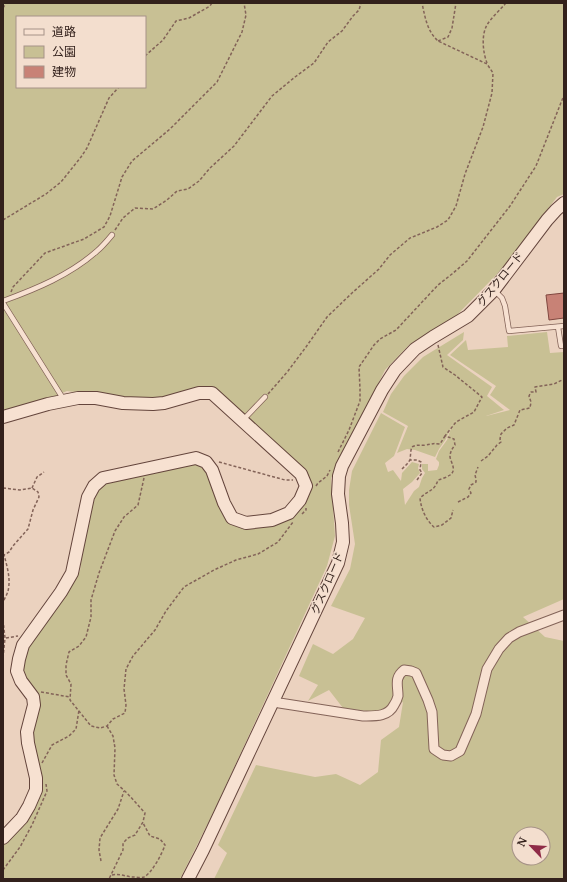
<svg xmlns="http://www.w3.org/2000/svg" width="567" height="882" font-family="'Noto Serif','Noto Sans JP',serif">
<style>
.green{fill:#c8c094;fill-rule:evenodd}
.building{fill:#c88276;stroke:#81473f}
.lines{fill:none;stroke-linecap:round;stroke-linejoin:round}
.lane-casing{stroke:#836358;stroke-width:6}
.street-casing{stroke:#836358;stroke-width:11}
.secondary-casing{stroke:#64453c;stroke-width:14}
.path{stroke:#836358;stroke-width:1.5;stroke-dasharray:3 2;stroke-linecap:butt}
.lane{stroke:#f7e1d1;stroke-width:4.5}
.street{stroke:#f7e1d1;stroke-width:9}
.secondary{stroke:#f7e1d1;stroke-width:12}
.labels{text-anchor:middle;stroke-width:3;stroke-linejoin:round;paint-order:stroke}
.street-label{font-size:11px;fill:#33211c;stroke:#f3dece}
</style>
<rect width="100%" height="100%" fill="#ebd2bf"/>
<!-- green -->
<g class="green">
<path d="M 3,3 L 564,3 L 564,194 L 557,197 L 500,271 L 456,316 L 409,345 L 385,370 L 331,478 L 335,536 L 327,566 L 214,811 L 180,879 L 3,879 L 3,844 L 31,814 L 41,788 L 29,735 L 38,698 L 25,679 L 21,662 L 29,643 L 61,600 L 80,571 L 87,515 L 97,487 L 111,479 L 190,461 L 202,465 L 216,493 L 225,516 L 275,524 L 309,484 L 217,390 L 148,401 L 67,391 L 53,397 L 3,411 ZM 17,17 L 145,17 L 145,87 L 17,87 Z"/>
<path d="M 464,332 L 463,340 L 447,355 L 492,387 L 487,396 L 504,410 L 486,416 L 510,410 L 490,395 L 496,386 L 450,355 L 466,340 L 468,350 L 508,347 L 507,336 L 547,332 L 550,353 L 564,352 L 564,599 L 523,617 L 545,637 L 564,641 L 564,879 L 214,879 L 227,853 L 218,845 L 256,765 L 315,777 L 336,774 L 360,785 L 378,772 L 381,740 L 399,727 L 403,702 L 375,712 L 343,708 L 329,690 L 308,701 L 318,685 L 299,676 L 313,644 L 333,654 L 353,639 L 365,618 L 331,606 L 350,569 L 355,544 L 349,505 L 349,490 L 352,471 L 381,413 L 405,427 L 394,456 L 385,463 L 388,472 L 393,470 L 401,481 L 402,473 L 412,462 L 419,464 L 418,468 L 420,473 L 412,482 L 403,489 L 405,505 L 414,491 L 419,487 L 422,478 L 425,473 L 422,469 L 422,464 L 428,464 L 428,471 L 437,470 L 439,465 L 439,462 L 436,459 L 439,451 L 447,440 L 453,422 L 460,420 L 453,422 L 446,439 L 439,449 L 435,457 L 415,450 L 407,449 L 397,453 L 408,426 L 383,412 L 391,394 L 404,376 L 423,357 ZM 519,834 L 543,834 L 543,858 L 519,858 Z"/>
</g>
<!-- building -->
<polygon class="building" points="564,293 564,318 549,320 546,295"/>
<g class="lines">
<!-- lane casing -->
<g class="lane-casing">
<g id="lane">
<polyline points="495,291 502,298 505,306 509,331 564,326"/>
<path d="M 3,301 C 36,289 70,275 97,251 C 102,247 107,241 112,235"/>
<polyline points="3,303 64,400"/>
<polyline points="558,327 561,346 564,346"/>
<polyline points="243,420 265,397"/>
</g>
</g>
<!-- street casing -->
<g class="street-casing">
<path id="street" d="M 273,702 L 363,716 C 375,716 388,717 394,705 C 396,702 397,700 398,696 C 398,685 394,678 404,670 L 411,671 L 416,673 L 428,700 L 432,712 L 434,749 L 443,755 L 451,756 L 460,751 L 476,714 L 487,669 L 499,649 L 509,638 L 519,632 L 564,615"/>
</g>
<!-- secondary casing -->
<g class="secondary-casing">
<g id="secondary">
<polyline points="3,417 48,404 78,398 96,398 123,403 153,404 164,403 199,393 212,393 301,474 306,486 300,500 289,513 272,520 246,523 232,518 224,503 212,470 206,462 196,458 103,478 94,486 88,497 72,573 61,592 23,645 19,659 17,671 21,681 33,697 34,705 27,732 28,743 36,778 36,790 29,806 22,818 3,838"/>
<polyline points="188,879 203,850 338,563 343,542 342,523 338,494 339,476 342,466 382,390 395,370 415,349 433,337 468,316 494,290 547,220 556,210 564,203"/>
</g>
</g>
<!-- path -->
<g class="path">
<polyline points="3,8 6,3"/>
<polyline points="438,41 448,37 452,28 456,3"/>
<polyline points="145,56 163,40 176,21 189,18 210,6 212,3"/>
<path d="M 487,63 C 483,53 481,35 487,25 C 491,18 500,10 506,3"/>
<polyline points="3,220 46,194 61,182 81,157 87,148 109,98 119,87"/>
<polyline points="115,230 123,218 135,208 153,209 167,200 177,191 188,189 199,181 210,168 234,146 272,96 295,77 314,63 328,42 342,31 353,16 359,10 361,3"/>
<polyline points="11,292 13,287 45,253 84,239 104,227 110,216 122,177 132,161 170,129 217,82 242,32 246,15 244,3"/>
<path d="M 438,345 L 443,367 L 455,375 L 482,397 L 474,412 L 456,422 L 445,436 L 454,439 L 455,445 C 452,449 450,452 450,457 C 451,463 457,470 450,475 C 447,477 442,479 438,480 C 434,492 428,490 420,498 C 421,509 426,520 434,527 L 442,525 L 451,518 L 453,510"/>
<path d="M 268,394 L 288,371 L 306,347 L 327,317 L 352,293 L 379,269 L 390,255 L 410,238 L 437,227 L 448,220 L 456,206 L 465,174 L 483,127 L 492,93 L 493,73 L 487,64 L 438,41 C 427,31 425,17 422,3"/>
<polyline points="338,452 349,430 360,401 360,389 359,367 374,345 380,339 396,330 438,285 452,274 467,261 510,206 536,166 564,95"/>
<polyline points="481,461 488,456 497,445 501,442 500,439 501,434 507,428 514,425 520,410 530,408 531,402 529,396 531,392 536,392 535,387 554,384 562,380 564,381"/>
<polyline points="219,462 285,480 293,480"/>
<polyline points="402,469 407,464 410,460"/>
<polyline points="144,478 138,505 124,517 115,531 99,573 91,600 91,617 86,637 79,646 69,652 66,665 66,675 71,684 70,700 91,726 100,728 107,726 113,719 125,713 126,705 124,689 126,669 133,656 155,630 166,611 184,587 214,570 236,560 258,554 278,542 293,522"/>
<path d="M 417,480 L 422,473 L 420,470 L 421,462 L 417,460 L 410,460 L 411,450 L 412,447 C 417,444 421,446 426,445 C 433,444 432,443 440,444 L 445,436"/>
<polyline points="316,486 318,483 327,476 330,470"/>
<polyline points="3,488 20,490 32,488 38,492 39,497 33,510 28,529 13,546 9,552 4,555"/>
<polyline points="32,488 37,477 44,472"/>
<polyline points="458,502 468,497 471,493 469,489 471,485 476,482 476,479 475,475 478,467"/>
<polyline points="302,514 306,510 306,508"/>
<path d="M 3,554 L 4,555 C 7,566 11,579 8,591 C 7,595 4,599 3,603"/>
<polyline points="3,620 5,638 3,658 3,683"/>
<polyline points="6,638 18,636"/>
<polyline points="41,692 70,697"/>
<polyline points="107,726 113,736 115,748 114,775 117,784 127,793 145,813 143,822 135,835 128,838 123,843 123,850 109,879"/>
<polyline points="42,763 52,745 69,736 76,729 79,710"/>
<polyline points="101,861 99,850 100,838 118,809 124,791"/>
<polyline points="3,870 20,847 32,825 47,791 46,784"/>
<path d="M 112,875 C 120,873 126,877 134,877 C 136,877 141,878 144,877 C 152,873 162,854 165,845 L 160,839 L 150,836 L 143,823"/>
</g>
<!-- lane -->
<use href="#lane" class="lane"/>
<!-- street -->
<use href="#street" class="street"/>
<!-- secondary -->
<use href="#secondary" class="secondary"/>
</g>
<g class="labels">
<!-- street labels -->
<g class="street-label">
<text transform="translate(500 279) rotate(-51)" y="4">グスクロード</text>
<text transform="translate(327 583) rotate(-67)" y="4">グスクロード</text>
</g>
</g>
<!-- border -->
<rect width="567" height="882" fill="none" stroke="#33211c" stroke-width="8"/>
<!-- legend -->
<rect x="16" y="16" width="130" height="72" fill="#f3dece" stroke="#a69287"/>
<rect x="24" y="29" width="20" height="6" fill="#f7e1d1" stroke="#a69287"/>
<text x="52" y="36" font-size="12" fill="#33211c">道路</text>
<rect x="24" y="46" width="20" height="12" fill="#c8c094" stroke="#a69287"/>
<text x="52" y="56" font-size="12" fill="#33211c">公園</text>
<rect x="24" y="66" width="20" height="12" fill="#c88276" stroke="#a69287"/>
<text x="52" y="76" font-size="12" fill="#33211c">建物</text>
<!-- north arrow -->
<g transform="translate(531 846) rotate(295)"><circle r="19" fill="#f3dece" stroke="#a69287"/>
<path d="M0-3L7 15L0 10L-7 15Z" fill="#8f2b47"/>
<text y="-6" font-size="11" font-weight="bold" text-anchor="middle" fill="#33211c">N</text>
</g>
</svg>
